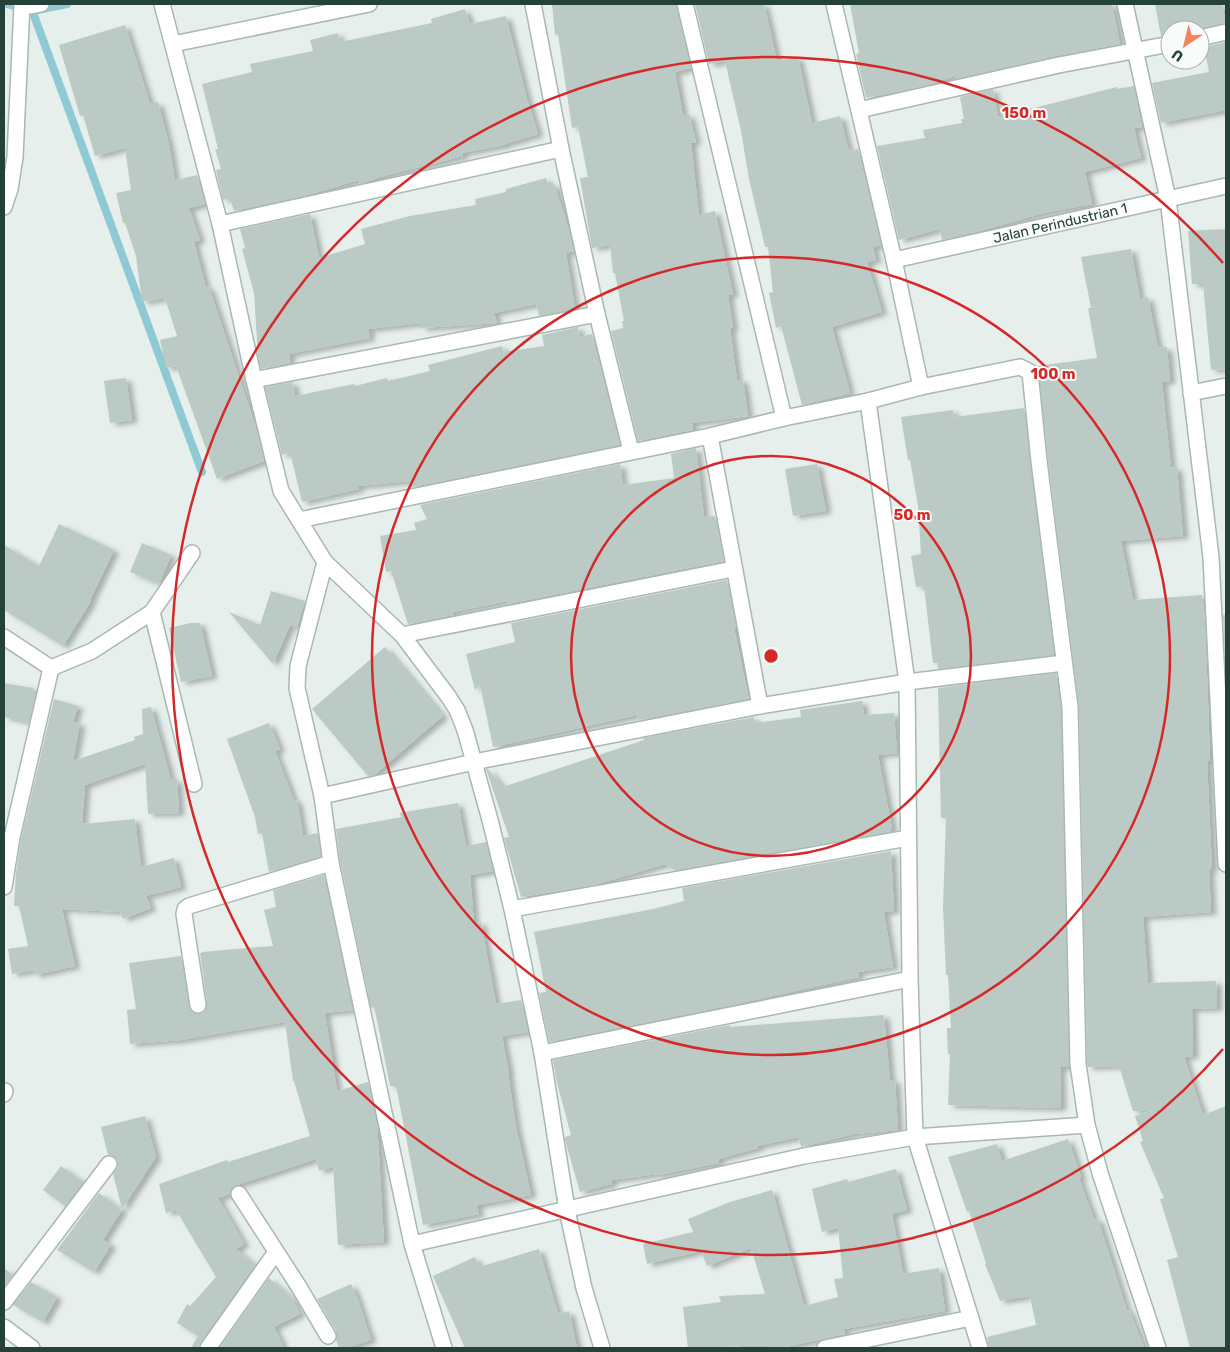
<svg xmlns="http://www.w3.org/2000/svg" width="1230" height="1352" font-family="Rubik,sans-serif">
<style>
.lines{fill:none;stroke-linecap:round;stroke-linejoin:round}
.stream{stroke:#8ec9d4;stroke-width:8}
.building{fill:#bbcac4;filter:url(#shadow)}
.street-casing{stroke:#a8b8b2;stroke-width:18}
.street{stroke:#fff;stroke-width:15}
.ring{fill:none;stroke:#d62828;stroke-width:2.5}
.labels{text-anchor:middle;stroke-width:4;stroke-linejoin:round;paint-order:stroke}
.street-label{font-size:14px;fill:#24423a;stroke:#f7fbf9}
.centre{fill:#d62828;stroke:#f7fbf9;stroke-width:2.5}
.ring-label{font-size:15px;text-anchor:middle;font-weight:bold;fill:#d62828;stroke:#f7fbf9;stroke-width:4;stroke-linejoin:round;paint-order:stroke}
</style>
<defs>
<filter id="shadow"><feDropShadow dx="5.5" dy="3" stdDeviation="2.5" flood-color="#0004"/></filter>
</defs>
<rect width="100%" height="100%" fill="#e6efeb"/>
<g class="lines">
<!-- stream -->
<g class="stream">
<polyline points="7,4 24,8"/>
<polyline points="32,10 202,472"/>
<polyline points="37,10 67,4"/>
</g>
</g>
<!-- building -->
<g class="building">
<polygon points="552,4 676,4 691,68 675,72 683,116 689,114 696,142 691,143 699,215 715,211 733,294 728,295 733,328 730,328 737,380 743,380 748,416 692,423 693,430 638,441 611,331 623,328 622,321 624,321 615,273 613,273 610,245 592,248 580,178 588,177 578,127 572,128 558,34 555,35"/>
<polygon points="695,4 764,4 777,61 798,57 812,123 840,116 849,151 858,149 881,245 873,247 876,260 867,262 882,312 832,327 850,393 802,405 781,326 776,328 769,293 773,292 768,247 765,247 749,179 741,131 725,61 709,64"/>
<polygon points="850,4 1112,4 1120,44 1057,56 956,79 955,76 925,86 866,98 856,54 859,53"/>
<polygon points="1155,4 1222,4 1226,23 1196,30 1170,30 1170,35 1161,36"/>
<polygon points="465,9 470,24 506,16 527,99 538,134 499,146 462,153 463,156 380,177 361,183 360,184 359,180 307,195 234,211 230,198 223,200 216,170 221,169 215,149 218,149 202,84 252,72 250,64 313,51 310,40 338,33 340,42 432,23 431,19"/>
<polygon points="125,25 150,104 158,102 169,145 175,180 197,175 205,204 189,208 200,240 194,242 206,288 209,287 256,428 264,461 217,479 176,366 166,368 160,340 177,336 165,298 142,302 136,256 125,223 123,223 116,193 131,190 125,148 95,156 83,115 80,116 59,45"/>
<polygon points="1226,42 1226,110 1161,123 1152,83 1209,72 1204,47"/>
<polygon points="1134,86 1142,127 1134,128 1141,158 1085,172 1092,204 1044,213 980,231 942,240 940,229 899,240 877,146 925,138 923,130 962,123 961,119 964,119 960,97 993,89 998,117 1117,87 1117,89"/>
<polygon points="546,178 548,185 554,184 570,233 574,251 566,253 575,309 539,316 536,304 494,313 497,323 421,328 421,323 368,329 370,338 289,354 290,363 261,369 258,356 254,293 242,249 245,248 240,229 310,214 319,258 365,244 361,229 410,216 476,205 475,199 506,192 506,189"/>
<polygon points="1226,229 1226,369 1211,370 1203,284 1192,284 1188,231"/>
<polygon points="1131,249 1140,299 1148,297 1158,348 1167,347 1170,381 1162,382 1171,468 1177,467 1183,536 1121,541 1133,600 1202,595 1205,617 1210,760 1207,761 1212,869 1209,869 1211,912 1143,917 1148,983 1216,981 1217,1008 1192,1009 1193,1056 1184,1057 1203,1115 1226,1106 1226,1348 1190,1348 1167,1260 1178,1257 1160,1199 1164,1198 1140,1142 1143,1141 1135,1116 1150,1111 1133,1111 1119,1066 1088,1067 1087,1063 1079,707 1048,460 1038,366 1097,358 1088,308 1091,308 1081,257"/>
<polygon points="578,327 580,337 592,334 620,445 412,487 410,481 358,486 359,489 302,502 290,452 282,455 265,387 293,382 295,396 354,384 355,386 387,378 388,381 430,371 428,365 502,346 504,352 544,346 542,335"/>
<polygon points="126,378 132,420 110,423 104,381"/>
<polygon points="1024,408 1054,655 938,669 938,663 933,663 924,586 916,587 911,556 921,554 918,506 910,460 908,460 901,417 953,410 954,417"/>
<polygon points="696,448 704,517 715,516 724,561 507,604 507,601 453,612 454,615 408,624 391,571 386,572 380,536 416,530 414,523 427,519 420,505 620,464 623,485 674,478 671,454"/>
<polygon points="817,464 826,511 793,516 785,469"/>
<polygon points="59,524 114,550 90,600 91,601 63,646 4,610 4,545 39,566"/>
<polygon points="142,543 171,555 159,584 130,572"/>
<polygon points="727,580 736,628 734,629 749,699 638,720 637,715 493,747 480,685 475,690 466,654 515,642 511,623"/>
<polygon points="271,591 305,601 297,627 290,625 273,664 229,612 260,625"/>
<polygon points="1223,615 1226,615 1226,677"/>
<polygon points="191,623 200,623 212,676 181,682 169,628"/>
<polygon points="385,647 443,716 374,775 368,776 312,709"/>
<polygon points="1056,673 1061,708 1069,1067 1060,1067 1061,1108 948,1105 950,1054 948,1054 947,1028 951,1028 948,975 946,975 943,907 946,818 941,818 938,688"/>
<polygon points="4,683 33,688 33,693 36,693 29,722 4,717"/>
<polygon points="54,699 78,706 73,722 80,724 73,761 135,740 134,737 143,734 142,709 151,707 171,780 177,779 179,813 148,814 145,764 85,785 82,824 135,819 141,867 174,858 181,887 146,896 151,908 123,919 120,912 62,909 75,966 35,975 34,970 12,974 8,949 28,946 19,906 14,906 16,873 21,839"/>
<polygon points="862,701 864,715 894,713 897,753 878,755 892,829 890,829 891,832 675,870 665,864 594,885 521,897 504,838 509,837 486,769 488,769 503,787 644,740 643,738 754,717 755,723 801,717 800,710"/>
<polygon points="269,723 280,749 275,751 294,801 297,800 303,835 302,836 318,833 321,856 269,872 262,833 258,834 255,817 227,739"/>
<polygon points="458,803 466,846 486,842 493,871 470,875 474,924 481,922 496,1004 521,1000 528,1032 502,1036 509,1073 508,1073 516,1127 531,1195 477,1205 479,1214 423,1225 396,1086 390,1086 377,1020 374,1007 371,1008 340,861 336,829 402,817 399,813"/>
<polygon points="891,851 894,911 884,912 893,967 858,972 859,977 727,1006 549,1042 539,993 546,992 534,932 653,909 684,901 682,888"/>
<polygon points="324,875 353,1010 325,1013 337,1091 368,1082 377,1122 384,1242 338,1245 333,1167 319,1171 316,1159 234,1186 231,1189 230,1194 218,1198 244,1244 236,1249 255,1265 200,1343 199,1348 191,1348 198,1336 177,1323 187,1304 190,1306 216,1277 176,1210 166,1213 159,1184 227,1160 228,1162 310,1136 294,1081 293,1081 285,1022 181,1040 130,1044 127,1010 136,1009 129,963 181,956 189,1007 195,1014 203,1013 206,1009 207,1004 200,953 202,953 202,952 273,946 264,910 276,907 273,890"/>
<polygon points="884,1015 890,1080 895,1080 898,1130 854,1134 801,1147 799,1137 757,1146 758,1148 718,1159 719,1163 658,1175 658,1174 611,1180 612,1184 580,1192 565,1140 565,1137 571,1135 556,1079 553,1060 730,1025 730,1027"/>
<polygon points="145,1116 156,1157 122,1209 113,1174 118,1166 118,1161 114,1156 108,1155 101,1127"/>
<polygon points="1068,1139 1081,1177 1079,1178 1094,1220 1098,1219 1127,1311 1129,1310 1144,1348 989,1348 987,1337 1036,1325 1030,1296 1000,1301 985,1264 986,1263 969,1211 967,1212 948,1157 997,1144 1002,1161"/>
<polygon points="61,1166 83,1182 65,1206 43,1190"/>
<polygon points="896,1169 907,1210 892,1214 903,1274 939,1268 945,1311 844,1329 845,1334 781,1348 772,1348 771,1345 688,1348 683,1307 721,1302 719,1296 765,1294 751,1248 707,1266 701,1251 647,1264 643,1244 693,1232 688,1219 730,1202 772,1190 804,1306 838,1297 834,1279 843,1278 838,1228 822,1232 812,1189 847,1179 848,1182"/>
<polygon points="99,1193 122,1210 103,1240 111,1245 94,1272 57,1250"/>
<polygon points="539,1249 558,1314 569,1311 577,1348 465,1348 433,1276 475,1257 479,1267"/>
<polygon points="4,1268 13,1275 4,1287"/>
<polygon points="269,1278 292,1298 300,1314 274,1327 284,1348 219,1348"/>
<polygon points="31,1282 57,1297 43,1322 13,1305"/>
<polygon points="351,1284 358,1300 371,1340 347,1348 339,1348 336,1340 336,1331 317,1299"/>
</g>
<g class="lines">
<!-- street casing -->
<g class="street-casing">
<g id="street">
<polyline points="22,4 31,6 41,4"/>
<polyline points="162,4 220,224 254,380 281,491 325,562 402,635 448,696 457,710 465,730 490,820 512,909 542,1053 567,1210 584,1288 602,1348"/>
<polyline points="533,4 561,149 597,314 631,451"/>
<polyline points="685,4 784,418"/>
<polyline points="834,4 894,260 921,387"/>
<polyline points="1125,4 1168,199 1211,557 1226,864"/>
<polyline points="1200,38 1226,32"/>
<polyline points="173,44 369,4"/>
<polyline points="859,110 1059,65 1170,44"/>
<polyline points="4,207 10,189 15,157 22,4"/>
<polyline points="220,224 561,149"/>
<polyline points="894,260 1226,186"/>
<polyline points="254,380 597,314"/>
<polyline points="1191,393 1226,386"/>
<polyline points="868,401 907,682 910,979 915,1137 980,1348"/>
<polyline points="710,436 760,706"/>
<polyline points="299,520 710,436 784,418 868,401 921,387 1020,367 1030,372 1039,461 1070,707 1078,1064 1087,1125 1100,1173 1158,1348"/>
<polyline points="325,562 298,666 297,688 322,796 331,863 412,1244 444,1348"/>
<polyline points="152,612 194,784"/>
<polyline points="402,635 733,569"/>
<polyline points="4,637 51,668 12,837 4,887"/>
<polyline points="51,668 92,651 152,612 192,553"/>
<polyline points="322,796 474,762 760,706 907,682 1064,663"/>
<polyline points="512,909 908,838"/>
<polyline points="198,1005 184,914 185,909 189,906 331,863"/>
<polyline points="542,1053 910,979"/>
<polyline points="4,1094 5,1091"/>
<polyline points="239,1194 299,1287 328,1336"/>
<polyline points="412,1244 804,1156 915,1137 1087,1125"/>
<polyline points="4,1302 109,1164"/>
<polyline points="4,1327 32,1348"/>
<polyline points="208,1348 276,1252"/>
<polyline points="825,1348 971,1318"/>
</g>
</g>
<!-- street -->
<use href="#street" class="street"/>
</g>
<!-- distance rings -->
<g class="ring">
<circle cx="771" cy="656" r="200"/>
<circle cx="771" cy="656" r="399"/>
<path d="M1223 1049A599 599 0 1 1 1223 263"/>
</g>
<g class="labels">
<!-- street labels -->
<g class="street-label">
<text transform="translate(1060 223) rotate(-13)" y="5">Jalan Perindustrian 1</text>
</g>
</g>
<circle cx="771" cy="656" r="8" class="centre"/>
<g class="ring-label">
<text x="1024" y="118">150 m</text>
<text x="1053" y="379">100 m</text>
<text x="912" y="520">50 m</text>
</g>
<!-- border -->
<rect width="1230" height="1352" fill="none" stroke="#24423a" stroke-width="10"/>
<!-- north arrow -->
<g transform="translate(1185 45) rotate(215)"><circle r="24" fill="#f7fbf9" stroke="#a3b1ad"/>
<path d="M0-4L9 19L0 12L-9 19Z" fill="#f4845f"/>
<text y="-8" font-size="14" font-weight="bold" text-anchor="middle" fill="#24423a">U</text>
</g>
</svg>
